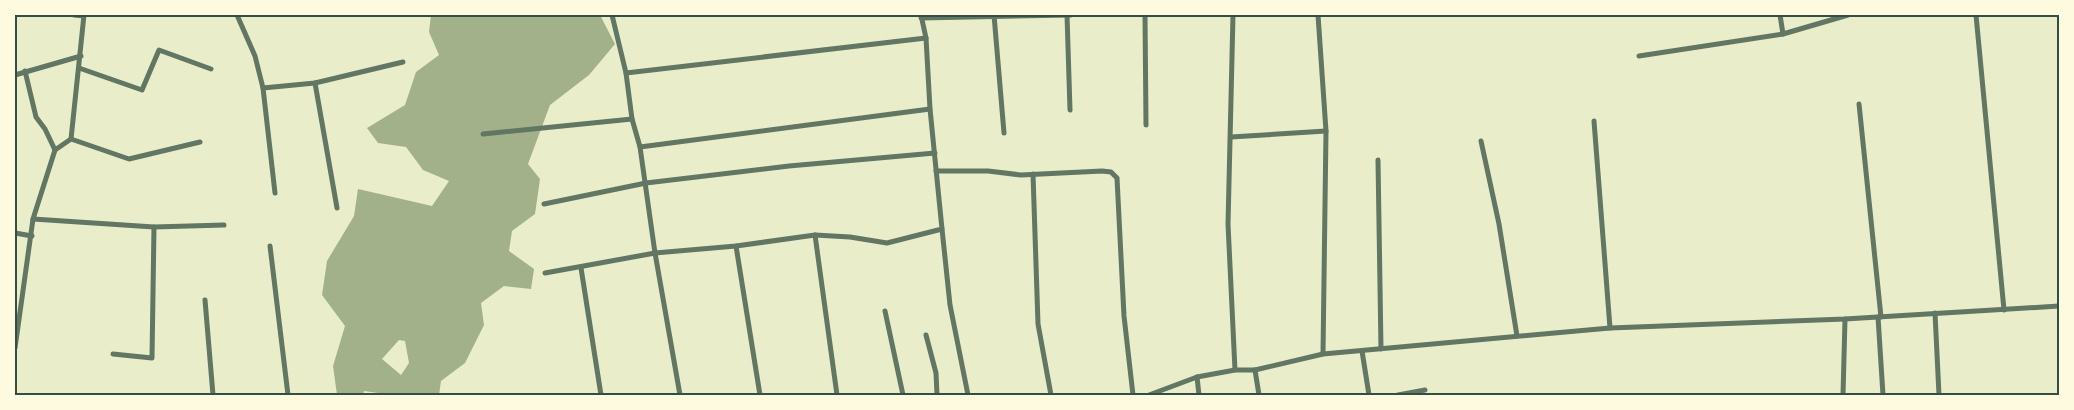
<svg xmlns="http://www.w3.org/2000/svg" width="2074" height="410" font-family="'Alegreya Sans',sans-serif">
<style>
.water{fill:#a3b18a;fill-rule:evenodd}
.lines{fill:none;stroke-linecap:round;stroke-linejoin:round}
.minor{stroke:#617663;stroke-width:5}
.neatline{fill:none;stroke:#344e41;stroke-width:2}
</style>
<rect width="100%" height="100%" fill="#e9edc9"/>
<!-- water -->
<path class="water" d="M 431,15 L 600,15 L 615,44 L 589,75 L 550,105 L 528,164 L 540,179 L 535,214 L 512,231 L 509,251 L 534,269 L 531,289 L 504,286 L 481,303 L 484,325 L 465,363 L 441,381 L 439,395 L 392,395 L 364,391 L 363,395 L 337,395 L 333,366 L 345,326 L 322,295 L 327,261 L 354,216 L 358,189 L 432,206 L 449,181 L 423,170 L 406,147 L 378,143 L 367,128 L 405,105 L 416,72 L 439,55 L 429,32 ZM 399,340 L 405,341 L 409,363 L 401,375 L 382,359 Z"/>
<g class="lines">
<!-- minor -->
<g class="minor">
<polyline points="74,15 84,16"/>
<polyline points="237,15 255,56 263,88 315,83 403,62"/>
<polyline points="612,15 626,73 632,119 640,147 655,253 680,395"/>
<polyline points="994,15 1004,133"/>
<polyline points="1067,15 1070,110"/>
<polyline points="1145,15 1146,125"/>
<polyline points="1233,15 1228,224 1235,370"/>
<polyline points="1318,15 1326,131 1323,354"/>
<polyline points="1780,15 1783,34"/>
<polyline points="1976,15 2004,310"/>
<polyline points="2059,15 2059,16"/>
<polyline points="921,18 1071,15"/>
<polyline points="1639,56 1783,34 1848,15"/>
<polyline points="79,68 142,90 159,50 211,69"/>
<polyline points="25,71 36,117 45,129 55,150"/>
<polyline points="626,73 926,38"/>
<polyline points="15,75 81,56"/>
<polyline points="315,83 337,208"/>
<polyline points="263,88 275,193"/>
<polyline points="1859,104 1881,317"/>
<polyline points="1594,121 1610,328"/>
<polyline points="483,134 632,119"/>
<polyline points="1231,137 1326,131"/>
<polyline points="71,139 129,159 200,142"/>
<polyline points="1481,141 1499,224 1517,336"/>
<polyline points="640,147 930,109"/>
<polyline points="1378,160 1381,349"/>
<polyline points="936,171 988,171 1021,175 1102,171 1111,172 1117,178 1124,316 1133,395"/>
<polyline points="1033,174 1038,324 1051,395"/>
<polyline points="544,204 646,183 789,166 935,153"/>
<polyline points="33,219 154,227 224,225"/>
<polyline points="942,229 950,305 968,395"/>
<polyline points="15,233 32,236"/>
<polyline points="815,235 837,395"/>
<polyline points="270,246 288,395"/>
<polyline points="736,246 760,395"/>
<polyline points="581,268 601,395"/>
<polyline points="545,273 655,253 736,246 815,235 850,237 887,243 942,229 930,109 926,38 921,15"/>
<polyline points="205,300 213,395"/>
<polyline points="885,311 903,395"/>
<polyline points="1935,313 1939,395"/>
<polyline points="1878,317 1883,395"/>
<polyline points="926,335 936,373 937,395"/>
<polyline points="15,348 33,219 55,150 71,139 84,15"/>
<polyline points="1362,351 1369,395"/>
<polyline points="113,354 152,358 154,227"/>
<polyline points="1255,370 1259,395"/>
<polyline points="1197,377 1199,395"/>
<polyline points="1149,395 1197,377 1235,370 1255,370 1323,354 1610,328 1845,319 2059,306"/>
<polyline points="1398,395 1425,390"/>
<polyline points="1843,395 1845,319"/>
</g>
</g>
<!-- border -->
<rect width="2074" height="410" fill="none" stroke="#fefae0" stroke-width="32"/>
<rect x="16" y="16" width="2042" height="378" class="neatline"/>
</svg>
